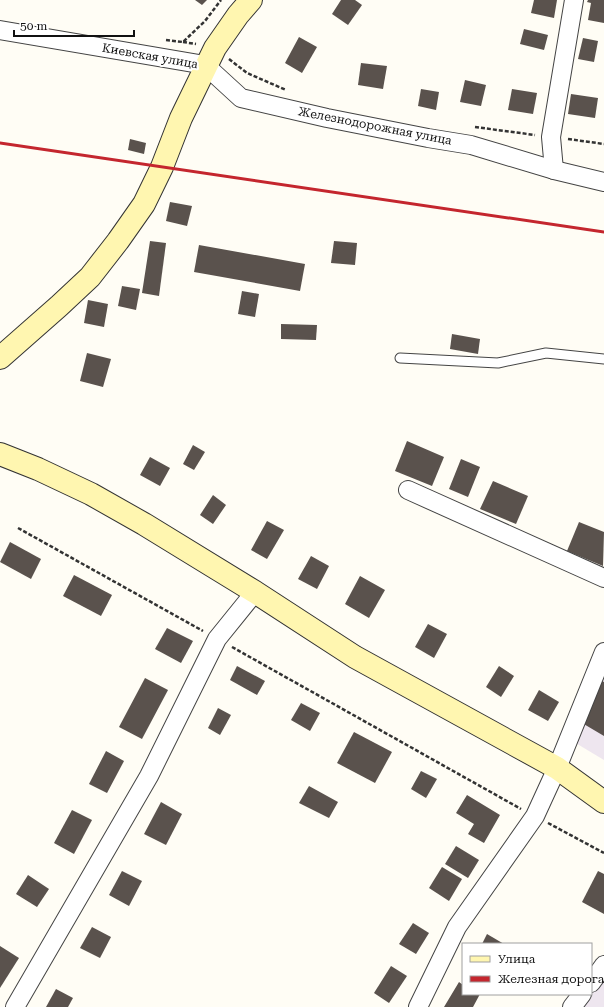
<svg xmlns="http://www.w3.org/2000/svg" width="604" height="1007" font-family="'Roboto Serif',serif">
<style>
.industrial{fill:#eee6ef}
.building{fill:#5a524d}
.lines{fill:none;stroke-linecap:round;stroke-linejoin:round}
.lane-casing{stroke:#444;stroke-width:11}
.street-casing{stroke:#444;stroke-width:20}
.secondary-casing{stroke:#333;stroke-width:24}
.path{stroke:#333;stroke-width:2.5;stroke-dasharray:4 2;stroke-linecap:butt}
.lane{stroke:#fff;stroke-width:9}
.street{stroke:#fff;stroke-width:18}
.secondary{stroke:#fff6b0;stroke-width:22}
.rail{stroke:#c4262e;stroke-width:3}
.labels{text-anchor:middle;stroke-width:4;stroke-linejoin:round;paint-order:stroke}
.street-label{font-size:12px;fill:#111;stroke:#fff}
</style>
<rect width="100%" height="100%" fill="#fffdf5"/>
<!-- industrial -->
<g class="industrial">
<polygon points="604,662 604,760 569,739"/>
<polygon points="604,975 604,1007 581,1007 591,994"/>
</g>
<!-- building -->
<g class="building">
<polygon points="195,0 207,0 202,5"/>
<polygon points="341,0 355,0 362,5 348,25 332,14"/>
<polygon points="534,0 557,0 554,18 531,13"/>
<polygon points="588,0 604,0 604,23 588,20 591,3 587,2"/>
<polygon points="524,29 548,35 544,50 520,44"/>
<polygon points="299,37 317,47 302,73 285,63"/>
<polygon points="583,38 598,41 594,62 578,59"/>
<polygon points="361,63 387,66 383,89 358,85"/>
<polygon points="465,80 486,85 481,106 460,102"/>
<polygon points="421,89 439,92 436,110 418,106"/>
<polygon points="512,89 537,93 533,114 508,110"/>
<polygon points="571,94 598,98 595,118 568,114"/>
<polygon points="130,139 146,143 144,154 128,150"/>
<polygon points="170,202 192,206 187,226 166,221"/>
<polygon points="150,241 166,243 159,296 142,293"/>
<polygon points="334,241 357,243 355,265 331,263"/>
<polygon points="199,245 305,264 300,291 194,272"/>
<polygon points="122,286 140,289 136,310 118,306"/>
<polygon points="242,291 259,294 255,317 238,314"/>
<polygon points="88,300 108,304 104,327 84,323"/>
<polygon points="281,324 317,325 316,340 281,339"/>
<polygon points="452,334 480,339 478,354 450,349"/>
<polygon points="87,353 111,359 103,387 80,381"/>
<polygon points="407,441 444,457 432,486 395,471"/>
<polygon points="193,445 205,452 194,470 183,464"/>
<polygon points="150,457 170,468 160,486 140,475"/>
<polygon points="461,459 480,467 468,497 449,489"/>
<polygon points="493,481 528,496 516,524 480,509"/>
<polygon points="213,495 226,505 213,524 200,515"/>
<polygon points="267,521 284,530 267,559 251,550"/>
<polygon points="579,522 604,532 603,566 567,551"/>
<polygon points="10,542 41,559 31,579 0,562"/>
<polygon points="311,556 329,566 317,589 298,579"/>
<polygon points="74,575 112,595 101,616 63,596"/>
<polygon points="360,576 385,590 369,618 345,604"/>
<polygon points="428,624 447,634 434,658 415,647"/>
<polygon points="167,628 193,641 181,663 155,649"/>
<polygon points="237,666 265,681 257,695 230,680"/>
<polygon points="499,666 514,676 501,697 486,687"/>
<polygon points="145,678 168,690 142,739 119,727"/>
<polygon points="600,680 604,682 604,736 577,720"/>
<polygon points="539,690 559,702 548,721 528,710"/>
<polygon points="301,703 320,713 310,731 291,720"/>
<polygon points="218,708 231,715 220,735 208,728"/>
<polygon points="354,732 392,752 375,783 337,763"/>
<polygon points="106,751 124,761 107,793 89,784"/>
<polygon points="421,771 437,779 426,798 411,789"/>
<polygon points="309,786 338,802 329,818 299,803"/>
<polygon points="467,795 500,815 484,843 468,834 474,824 456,813"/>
<polygon points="161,802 182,814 166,845 144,834"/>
<polygon points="72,810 92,820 74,854 54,843"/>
<polygon points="456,846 479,860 468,878 445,864"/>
<polygon points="442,867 462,879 449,901 429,888"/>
<polygon points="122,871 142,881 129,906 109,895"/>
<polygon points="598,871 604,874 604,914 582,902"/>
<polygon points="28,875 49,889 37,907 16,894"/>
<polygon points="413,923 429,933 416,954 399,944"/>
<polygon points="92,927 111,937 100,958 80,948"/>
<polygon points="487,934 504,944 482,944"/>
<polygon points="0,946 19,958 0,988"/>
<polygon points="391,966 407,976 389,1003 374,993"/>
<polygon points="459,982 463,985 463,994 480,994 473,1007 444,1007"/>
<polygon points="56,989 73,998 68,1007 46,1007"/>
</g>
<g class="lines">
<!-- lane casing -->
<g class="lane-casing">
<polyline id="lane" points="400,358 498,363 546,353 604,359"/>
</g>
<!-- street casing -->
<g class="street-casing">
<g id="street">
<polyline points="0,30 205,65 241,98 327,118 428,138 471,145 554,170 604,182"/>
<polyline points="554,170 551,137 574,0"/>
<polyline points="408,490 604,578"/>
<polyline points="591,983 604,965"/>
<polyline points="15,1007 149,776 217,639 255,592"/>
<polyline points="418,1007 457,927 535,816 557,768 604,652"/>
<polyline points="572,1007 582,994"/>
</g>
</g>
<!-- secondary casing -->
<g class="secondary-casing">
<g id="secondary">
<polyline points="0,358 59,306 90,277 118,241 144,204 162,167 181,118 215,48 238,15 251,0"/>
<polyline points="0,454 38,469 91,494 144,524 255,592 355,657 557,768 604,802"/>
</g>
</g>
<!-- path -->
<g class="path">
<polyline points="166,40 183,42 205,21 221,0"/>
<polyline points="183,42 196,44"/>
<polyline points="229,59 247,73 286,90"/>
<polyline points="475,127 535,135"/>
<polyline points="568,139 604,144"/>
<polyline points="18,528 203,631"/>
<polyline points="232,647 521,809"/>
<polyline points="548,823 604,853"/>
</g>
<!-- lane -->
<use href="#lane" class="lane"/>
<!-- street -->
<use href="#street" class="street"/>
<!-- secondary -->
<use href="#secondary" class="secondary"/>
<!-- rail -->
<polyline class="rail" points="0,143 604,232"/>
</g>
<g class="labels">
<!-- street labels -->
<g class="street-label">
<text transform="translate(150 56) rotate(10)" y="4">Киевская улица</text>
<text transform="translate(375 126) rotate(11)" y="4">Железнодорожная улица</text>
</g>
</g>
<!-- legend -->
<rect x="462" y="943" width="130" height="52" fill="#ffffff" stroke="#a0a0a0"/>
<rect x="470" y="956" width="20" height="6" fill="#fff6b0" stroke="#a0a0a0"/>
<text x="498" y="963" font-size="12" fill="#111111">Улица</text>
<rect x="470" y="976" width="20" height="6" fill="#c4262e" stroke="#a0a0a0"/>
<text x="498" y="983" font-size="12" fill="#111111">Железная дорога</text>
<!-- scale -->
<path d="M14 30v6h120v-6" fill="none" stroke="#111111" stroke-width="2"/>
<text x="20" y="30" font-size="12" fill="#111111" stroke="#ffffff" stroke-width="3" paint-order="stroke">50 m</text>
</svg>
